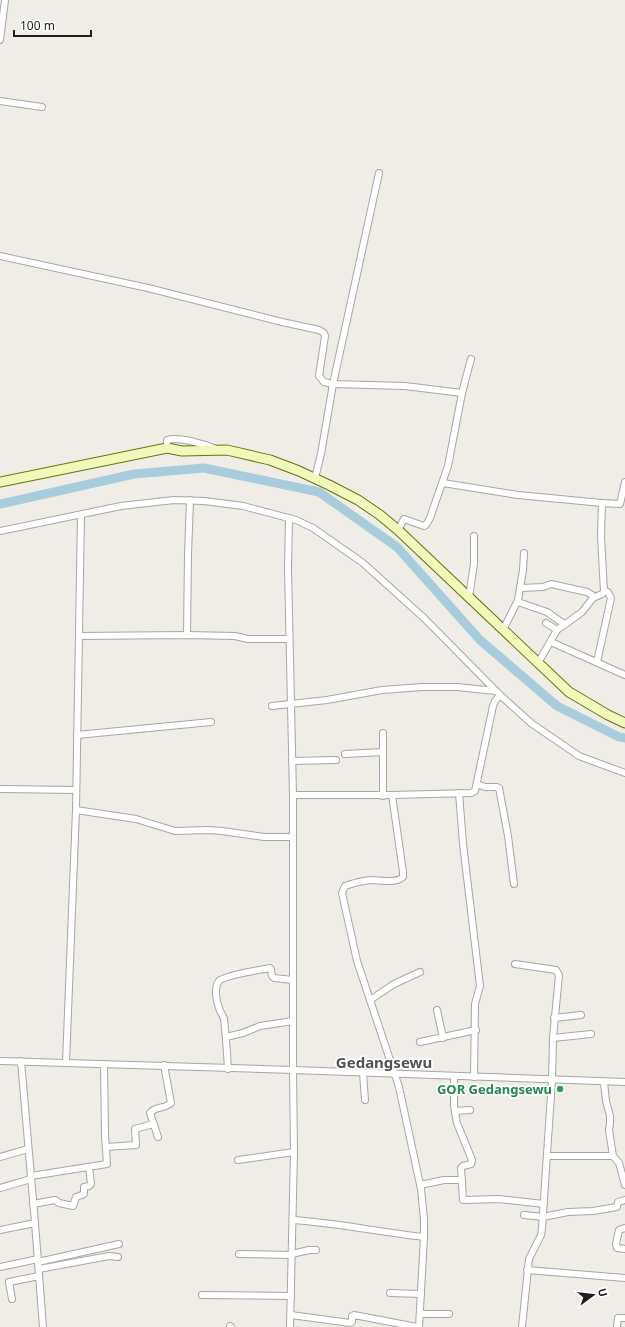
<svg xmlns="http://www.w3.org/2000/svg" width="625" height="1327" font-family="'Noto Sans',sans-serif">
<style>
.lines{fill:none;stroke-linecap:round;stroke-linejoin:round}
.river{stroke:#a7cddd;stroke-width:9}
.street-casing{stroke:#a6a6a6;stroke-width:8}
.secondary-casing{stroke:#637607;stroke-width:11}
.street{stroke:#fff;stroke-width:6}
.secondary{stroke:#f2f8bb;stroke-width:9}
.leisure-dot{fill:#2e9e5b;stroke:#fff;stroke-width:1.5}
.labels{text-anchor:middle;stroke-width:3.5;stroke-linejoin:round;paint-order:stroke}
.leisure-label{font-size:13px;font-weight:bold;fill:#27864d;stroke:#fff;text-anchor:end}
.quarter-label{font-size:15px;font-weight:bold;fill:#525252;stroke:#fff}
</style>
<rect width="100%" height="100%" fill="#f0ede6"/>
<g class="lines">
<!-- river -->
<polyline class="river" points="0,504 134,474 204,468 319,492 397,547 480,640 557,706 619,737 625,738"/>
<!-- street casing -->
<g class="street-casing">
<g id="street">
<polyline points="0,40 5,0"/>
<polyline points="0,101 42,107"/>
<polyline points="0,256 148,288 282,322 319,330 324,333 325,336 319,376 324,382 333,384 405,386 462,393"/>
<path d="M 167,448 L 167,440 C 179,436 202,444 214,448"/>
<polyline points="315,478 321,454 333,384 379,173"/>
<polyline points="443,483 518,495 602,503"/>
<polyline points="398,530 404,519 424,526 426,525 430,518 448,466 462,393 471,359"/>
<polyline points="0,531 121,506 174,500 204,501 243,506 296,520 313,528 363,563 424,618 500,695 531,723 579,756 625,773"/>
<polyline points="521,588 543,587 551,584 587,592 592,595 593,598"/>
<polyline points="469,597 474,564 474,536"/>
<polyline points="518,602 547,612 564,624"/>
<polyline points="546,623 557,630"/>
<polyline points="503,630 518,600 523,570 524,553"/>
<polyline points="187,635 188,555 190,500"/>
<polyline points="79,636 187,635 235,636 248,639 289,639"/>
<polyline points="551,642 625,675"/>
<polyline points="597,662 611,598 608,592 605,591"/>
<polyline points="538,663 557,630 582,612 593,598 602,594 604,592 601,536 602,503 620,504 625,482"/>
<polyline points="272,706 327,700 382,690 422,687 457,687 496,691"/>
<polyline points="383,733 383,796"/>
<polyline points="77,735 211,722"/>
<polyline points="345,754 383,752"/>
<polyline points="292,761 336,760"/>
<polyline points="477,784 485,787 497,787 499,788 508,836 514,884"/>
<polyline points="0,789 76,790"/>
<polyline points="459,793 463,844 480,986 475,1004 474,1077"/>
<path d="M 293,795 L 392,795 L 403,872 L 403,877 C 396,884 380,880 371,880 C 363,881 353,883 345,886 L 342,893 L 357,961 L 399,1087 L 421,1189 L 424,1219 L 424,1237 L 419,1327"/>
<polyline points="392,795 471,793 475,791 493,706 495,701 500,695"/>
<polyline points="76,810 136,819 175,831 208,830 222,831 264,837 293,837"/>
<polyline points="515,964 556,970 559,975 553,1038 552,1080 542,1228 541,1235 529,1259 522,1327"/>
<polyline points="370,1000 394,984 420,972"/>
<polyline points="437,1010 443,1038"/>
<polyline points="554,1018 581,1015"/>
<polyline points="226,1037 243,1033 260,1026 293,1021"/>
<polyline points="553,1038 591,1034"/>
<polyline points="420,1042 476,1030"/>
<polyline points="0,1061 293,1070 293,795 288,568 289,518"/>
<polyline points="21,1061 35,1223 43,1327"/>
<polyline points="66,1063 76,810 81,515"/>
<path d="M 228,1069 C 227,1052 226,1036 224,1019 C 223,1015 220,1012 219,1008 C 216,1001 214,987 219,981 C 225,975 260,970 270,968 L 271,970 L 272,976 L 274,978 L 293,980"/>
<polyline points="363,1073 365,1100"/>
<polyline points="454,1077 454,1106 457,1123 472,1160 471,1164 463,1166 461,1168 463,1200 499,1199 544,1204"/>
<polyline points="604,1082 606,1101 610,1116 610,1124 609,1130 613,1156"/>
<polyline points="455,1111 470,1110"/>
<path d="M 158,1137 L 150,1113 C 155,1106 165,1109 171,1103 L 164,1065"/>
<polyline points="106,1147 136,1145 135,1129 153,1124"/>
<polyline points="547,1156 613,1156 619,1163 625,1185"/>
<polyline points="0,1157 28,1149"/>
<polyline points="238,1160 294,1152"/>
<polyline points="31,1176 107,1164 105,1135 104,1064"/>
<polyline points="420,1185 444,1180 462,1180"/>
<polyline points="0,1188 31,1179"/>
<polyline points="33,1204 55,1200 59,1203 73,1206 76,1197 84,1194 84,1187 89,1186 91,1184 89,1167"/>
<polyline points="524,1215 543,1217 568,1212 593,1211 617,1207 618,1202 625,1200"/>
<path d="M 293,1220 C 336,1223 380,1232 424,1237"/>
<polyline points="625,1228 619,1230 616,1244 617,1248 625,1249"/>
<polyline points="0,1230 35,1223"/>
<polyline points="239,1254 292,1255"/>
<polyline points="292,1254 309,1250 316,1250"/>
<polyline points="38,1262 119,1244"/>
<polyline points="0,1267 38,1259"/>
<polyline points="39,1269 109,1256 118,1257"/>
<polyline points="527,1270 625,1278"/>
<polyline points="390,1293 421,1294"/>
<polyline points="202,1295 291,1296"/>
<polyline points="12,1299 9,1282 39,1276"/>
<polyline points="420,1314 449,1314"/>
<polyline points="291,1315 350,1323 352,1322 352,1316 354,1315 417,1327"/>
<polyline points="230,1326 231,1327"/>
<polyline points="290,1327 294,1152 293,1070 625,1082"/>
<polyline points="617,1327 618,1318 625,1318"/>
</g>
</g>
<!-- secondary casing -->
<g class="secondary-casing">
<polyline id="secondary" points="0,482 167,448 182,451 227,450 270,460 299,471 329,485 358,500 380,515 398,530 569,692 608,715 625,723"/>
</g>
<!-- street -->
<use href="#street" class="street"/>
<!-- secondary -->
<use href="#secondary" class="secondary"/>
</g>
<!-- markers -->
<circle class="leisure-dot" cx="560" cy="1089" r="4"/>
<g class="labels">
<!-- leisure labels -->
<g class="leisure-label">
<text x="552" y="1094">GOR Gedangsewu</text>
</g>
<!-- quarter labels -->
<g class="quarter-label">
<text x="384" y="1068">Gedangsewu</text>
</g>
</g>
<!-- north arrow -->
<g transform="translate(593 1295) rotate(75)" stroke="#ffffff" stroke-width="3" paint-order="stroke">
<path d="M0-3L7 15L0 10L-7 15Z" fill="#1f1f1f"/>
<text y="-6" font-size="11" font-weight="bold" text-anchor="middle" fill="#1f1f1f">U</text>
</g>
<!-- scale -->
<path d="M14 30v6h77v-6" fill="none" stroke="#1f1f1f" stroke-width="2"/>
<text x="20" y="30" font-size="12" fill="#1f1f1f" stroke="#ffffff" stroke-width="3" paint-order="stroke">100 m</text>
</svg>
